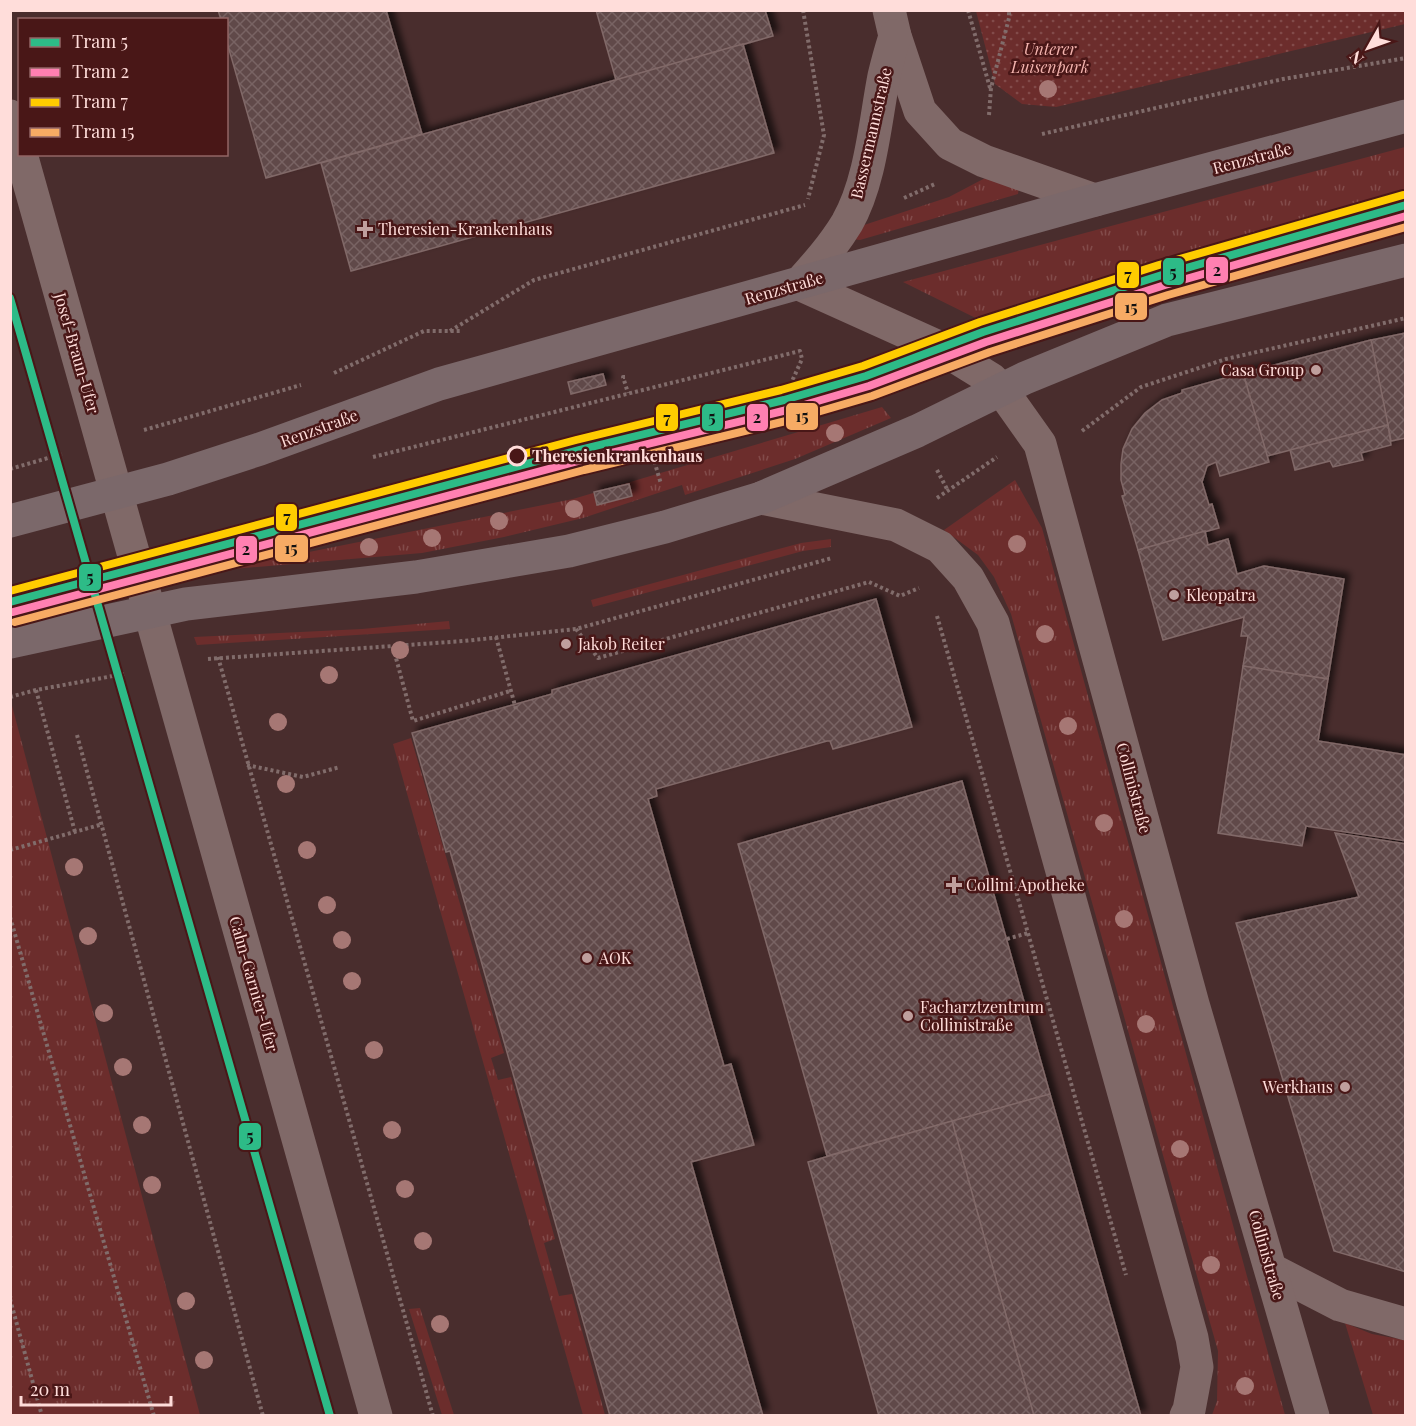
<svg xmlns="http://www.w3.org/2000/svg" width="1416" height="1426" font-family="'Playfair Display',serif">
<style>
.grass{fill:url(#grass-tufts)}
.park{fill:url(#park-dots)}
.building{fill:url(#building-cross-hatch);stroke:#816968;stroke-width:1.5;filter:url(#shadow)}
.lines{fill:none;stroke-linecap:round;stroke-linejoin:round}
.path{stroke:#816c6b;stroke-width:4;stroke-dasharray:3 3;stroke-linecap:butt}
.minor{stroke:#806968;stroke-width:33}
.tertiary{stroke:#806968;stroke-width:33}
.primary{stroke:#7b686a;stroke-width:33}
.tram-1-casing{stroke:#491717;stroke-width:12}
.tram-2-casing{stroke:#491717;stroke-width:12}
.tram-3-casing{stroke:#491717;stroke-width:12}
.tram-4-casing{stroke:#491717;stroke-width:12}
.tram-1{stroke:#2dbb87;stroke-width:8}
.tram-2{stroke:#ff80b1;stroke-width:8}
.tram-3{stroke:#fc0;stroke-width:8}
.tram-4{stroke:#f7ab64;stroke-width:8}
.tree{fill:#a67774}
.poi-dot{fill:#bf9f9d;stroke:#491717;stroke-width:2}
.stop-dot{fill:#491717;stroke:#ffddda;stroke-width:3}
.labels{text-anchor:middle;stroke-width:5;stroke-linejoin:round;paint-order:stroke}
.park-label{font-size:16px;font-style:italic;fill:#f3b3ae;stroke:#491717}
.street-label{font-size:16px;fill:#ffddda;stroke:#491717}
.poi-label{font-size:16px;fill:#ffddda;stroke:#491717;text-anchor:start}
.stop-label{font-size:16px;font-weight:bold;fill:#ffddda;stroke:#491717;text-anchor:start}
.line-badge{stroke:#491717;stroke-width:2}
.pale-badge-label{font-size:16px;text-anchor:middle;font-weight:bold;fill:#111}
</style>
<defs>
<pattern id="grass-tufts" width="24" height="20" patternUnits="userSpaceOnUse" patternTransform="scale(1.5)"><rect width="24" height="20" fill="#6c2d2c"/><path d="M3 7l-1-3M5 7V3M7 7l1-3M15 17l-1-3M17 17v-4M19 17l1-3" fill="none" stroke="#824b4a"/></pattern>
<pattern id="park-dots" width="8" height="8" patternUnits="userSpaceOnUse" patternTransform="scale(1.5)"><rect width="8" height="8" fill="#6c2d2c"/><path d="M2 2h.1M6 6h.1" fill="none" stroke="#824b4a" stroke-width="1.8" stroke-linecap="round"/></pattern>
<pattern id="building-cross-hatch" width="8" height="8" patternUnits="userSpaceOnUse" patternTransform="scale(1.5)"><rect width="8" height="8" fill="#604949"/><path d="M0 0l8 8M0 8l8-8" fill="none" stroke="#786363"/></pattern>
<filter id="shadow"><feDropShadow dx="5.5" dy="-5.5" stdDeviation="3" flood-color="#0009"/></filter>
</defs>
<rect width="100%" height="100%" fill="#492d2d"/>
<!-- grass -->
<g class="grass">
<polygon points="1405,147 1405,222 1152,298 1028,344 903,282"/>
<polygon points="987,177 1019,187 1018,194 860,240 852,239 855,228 949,197"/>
<polygon points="882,407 891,418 795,459 685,495 682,485 583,518 504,537 422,553 209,571 286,542 289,556 573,499"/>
<polygon points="1015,480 1042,528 1285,1415 1212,1415 1217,1401 1218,1351 1011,614 994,577 978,555 944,530"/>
<polygon points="831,539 831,547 803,551 593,607 591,600 801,543"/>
<polygon points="449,621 450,629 197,645 194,637 362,629"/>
<polygon points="10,702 11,702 200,1415 11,1415"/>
<polygon points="411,738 504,1053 491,1058 498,1080 511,1077 555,1239 544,1243 559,1296 572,1294 605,1415 583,1415 393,744"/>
<polygon points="420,1308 454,1415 442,1415 409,1309"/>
<polygon points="1345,1323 1372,1334 1405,1340 1405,1415 1373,1415"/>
</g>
<!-- park -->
<polygon class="park" points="1405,10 1405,24 1056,107 1022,104 995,84 976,11"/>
<!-- building -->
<g class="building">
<polygon points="218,10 386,10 422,134 266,178 226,39 226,20 221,20"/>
<polygon points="596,10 765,10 773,36 616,80"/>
<polygon points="743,44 774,153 351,271 321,163"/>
<polygon points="1406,333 1406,438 1391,441 1371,340"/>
<polygon points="1371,340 1388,425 1267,456 1243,373"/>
<polygon points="1243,373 1269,462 1220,476 1216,462 1207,466 1202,482 1209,505 1212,504 1219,528 1138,550 1122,496 1125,495 1121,480 1121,464 1123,449 1132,429 1145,413 1162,400 1182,393 1182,390"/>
<polygon points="603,374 606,385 571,394 568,382"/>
<polygon points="1388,425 1391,445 1361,453 1363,460 1333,467 1330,461 1295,470 1290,450"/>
<polygon points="629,484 632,496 597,505 594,492"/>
<polygon points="1205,531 1208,545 1228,539 1237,574 1264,566 1344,579 1328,679 1243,666 1248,636 1241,636 1244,617 1163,640 1138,550"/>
<polygon points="876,599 912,727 833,749 830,741 827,741 656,789 657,796 648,799 724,1066 731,1064 754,1145 691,1162 763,1416 610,1416 450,851 446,852 412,733 552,694 552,690"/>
<polygon points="1243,666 1328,679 1318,741 1406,755 1406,841 1306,826 1302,846 1218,833"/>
<polygon points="962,781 1050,1094 827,1156 738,844"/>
<polygon points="1335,833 1406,844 1406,1272 1334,1251 1236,923 1359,897"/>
<polygon points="1050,1094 1141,1416 1034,1416 952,1121"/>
<polygon points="952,1121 1034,1416 879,1416 808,1162"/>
</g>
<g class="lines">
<!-- path -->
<g class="path">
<polyline points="803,10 824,135 808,199"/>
<polyline points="968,10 990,88"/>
<polyline points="989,115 991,88 1009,18 1009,10"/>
<polyline points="1042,134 1283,79 1406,58"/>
<polyline points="904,198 935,184"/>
<polyline points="450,331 534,280 805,205"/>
<polyline points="334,373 424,331 461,331"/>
<polyline points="625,377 623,377 628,393"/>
<polyline points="144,430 301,385"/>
<polyline points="1082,431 1141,387 1226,359 1406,318"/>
<polyline points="651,450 661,484"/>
<polyline points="373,457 800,351 802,359 775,419"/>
<polyline points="10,469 62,454"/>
<polyline points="937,470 948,491"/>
<polyline points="937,498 997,457"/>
<polyline points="302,541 575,469 892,392"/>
<polyline points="937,616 1126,1275"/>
<polyline points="576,629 598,658 869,582 900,596 919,588"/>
<polyline points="496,637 516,709"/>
<polyline points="393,647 413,721 510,691"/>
<polyline points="218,657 433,1416"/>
<polyline points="208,659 464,641 576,629 832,558"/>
<polyline points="36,690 75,832"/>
<polyline points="10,697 36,690 124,674"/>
<polyline points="77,735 263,1416"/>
<polyline points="247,765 303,777 340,767"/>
<polyline points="10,850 103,824"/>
<polyline points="10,917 154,1416"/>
<polyline points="1007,939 1028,933"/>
<polyline points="10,1299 42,1416"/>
</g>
<!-- minor -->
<g class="minor">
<polyline points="889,10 895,36 920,111 950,144 984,161 1095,200"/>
<path d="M 799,284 C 817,264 833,246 847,223 C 871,181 875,122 884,76 C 887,63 891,49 895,36"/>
<polyline points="1272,1270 1340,1305 1406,1324"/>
</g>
<!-- tertiary -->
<g class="tertiary">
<polyline points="10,116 20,148"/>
<polyline points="21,154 376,1416"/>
<polyline points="799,284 941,348 991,379 1001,389 1040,444 1193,1004 1313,1416"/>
<polyline points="761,498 896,525 940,547 968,578 993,623 1192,1338 1197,1367 1189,1410 1186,1416"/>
</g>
<!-- primary -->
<g class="primary">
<polyline points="10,521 168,479 260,449 439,384 1095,200 1406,116"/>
<polyline points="10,642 186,604 416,577 569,551 665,527 761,498 917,431 1025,378 1167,320 1406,260"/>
</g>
<!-- tram-1 casing -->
<g class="tram-1-casing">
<g id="tram-1">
<polyline points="10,298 330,1416"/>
<polyline points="10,602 579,450 784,400 866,376 983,332 1162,275 1406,205"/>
</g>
</g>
<!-- tram-2 casing -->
<g class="tram-2-casing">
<polyline id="tram-2" points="13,612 582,460 787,410 869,386 986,342 1165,285 1406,216"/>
</g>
<!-- tram-3 casing -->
<g class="tram-3-casing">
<polyline id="tram-3" points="10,591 576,440 781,390 863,366 980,322 1159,265 1403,195"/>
</g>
<!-- tram-4 casing -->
<g class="tram-4-casing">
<polyline id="tram-4" points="15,622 584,470 790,420 872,396 990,352 1168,295 1406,227"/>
</g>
<!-- tram-1 -->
<use href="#tram-1" class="tram-1"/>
<!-- tram-2 -->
<use href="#tram-2" class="tram-2"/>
<!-- tram-3 -->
<use href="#tram-3" class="tram-3"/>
<!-- tram-4 -->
<use href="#tram-4" class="tram-4"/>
</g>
<!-- trees -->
<g class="tree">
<circle cx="1048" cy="89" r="9"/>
<circle cx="835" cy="433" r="9"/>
<circle cx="574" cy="509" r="9"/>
<circle cx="499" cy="521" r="9"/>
<circle cx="432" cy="538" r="9"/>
<circle cx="1017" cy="544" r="9"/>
<circle cx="369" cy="547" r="9"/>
<circle cx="1045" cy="634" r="9"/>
<circle cx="400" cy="650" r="9"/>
<circle cx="329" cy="675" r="9"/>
<circle cx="278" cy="722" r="9"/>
<circle cx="1068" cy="726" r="9"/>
<circle cx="286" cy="784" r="9"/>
<circle cx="1104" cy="823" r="9"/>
<circle cx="307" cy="850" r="9"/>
<circle cx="74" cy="867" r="9"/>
<circle cx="327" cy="905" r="9"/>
<circle cx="1124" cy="919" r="9"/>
<circle cx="88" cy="936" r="9"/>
<circle cx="342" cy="940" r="9"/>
<circle cx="352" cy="981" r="9"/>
<circle cx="104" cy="1013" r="9"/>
<circle cx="1146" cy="1024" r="9"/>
<circle cx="374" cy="1050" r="9"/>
<circle cx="123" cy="1067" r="9"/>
<circle cx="142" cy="1125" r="9"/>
<circle cx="392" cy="1130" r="9"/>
<circle cx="1180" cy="1149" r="9"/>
<circle cx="152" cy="1185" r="9"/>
<circle cx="405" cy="1189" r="9"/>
<circle cx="423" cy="1241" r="9"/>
<circle cx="1211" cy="1265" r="9"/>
<circle cx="186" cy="1301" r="9"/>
<circle cx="440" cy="1324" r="9"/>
<circle cx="204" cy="1360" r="9"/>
<circle cx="1245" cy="1386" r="9"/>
</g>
<!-- markers -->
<g class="poi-dot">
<path d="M362 220h6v6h6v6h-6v6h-6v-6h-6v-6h6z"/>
<circle cx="1316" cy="370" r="6"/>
<circle cx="1174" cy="595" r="6"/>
<circle cx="566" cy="644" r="6"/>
<path d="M951 876h6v6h6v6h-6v6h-6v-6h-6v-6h6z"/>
<circle cx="587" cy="958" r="6"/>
<circle cx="908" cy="1016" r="6"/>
<circle cx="1345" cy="1087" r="6"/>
</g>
<circle class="stop-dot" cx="517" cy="456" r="9"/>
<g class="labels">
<!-- park labels -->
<g class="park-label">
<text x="1050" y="55">Unterer<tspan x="1050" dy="18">Luisenpark</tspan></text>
</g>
<!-- street labels -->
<g class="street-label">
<text transform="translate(871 133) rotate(-77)" y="6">Bassermannstraße</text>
<text transform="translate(1252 158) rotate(-15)" y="6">Renzstraße</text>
<text transform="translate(784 288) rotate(-16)" y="6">Renzstraße</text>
<text transform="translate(77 353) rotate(74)" y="6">Josef-Braun-Ufer</text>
<text transform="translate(319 428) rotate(-20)" y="6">Renzstraße</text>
<text transform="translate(1134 788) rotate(75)" y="6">Collinistraße</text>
<text transform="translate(254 984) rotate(74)" y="6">Cahn-Garnier-Ufer</text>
<text transform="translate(1267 1255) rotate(74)" y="6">Collinistraße</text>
</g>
<!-- poi labels -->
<g class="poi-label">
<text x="378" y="235">Theresien-Krankenhaus</text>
<text x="1304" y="376" text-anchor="end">Casa Group</text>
<text x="1186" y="601">Kleopatra</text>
<text x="578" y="650">Jakob Reiter</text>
<text x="966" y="891">Collini Apotheke</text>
<text x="599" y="964">AOK</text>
<text x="920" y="1013">Facharztzentrum<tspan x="920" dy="18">Collinistraße</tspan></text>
<text x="1333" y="1093" text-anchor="end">Werkhaus</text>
</g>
<!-- stop labels -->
<g class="stop-label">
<text x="532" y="462">Theresienkrankenhaus</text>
</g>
</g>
<g class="line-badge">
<rect x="1205" y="256" width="24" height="28" rx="6" fill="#ff80b1"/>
<rect x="1162" y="257" width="23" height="29" rx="6" fill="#2dbb87"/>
<rect x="1116" y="261" width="24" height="28" rx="6" fill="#fc0"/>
<rect x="1114" y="292" width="34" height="29" rx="6" fill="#f7ab64"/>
<rect x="785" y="402" width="34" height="29" rx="6" fill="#f7ab64"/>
<rect x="746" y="403" width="23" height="29" rx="6" fill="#ff80b1"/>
<rect x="701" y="403" width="23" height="29" rx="6" fill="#2dbb87"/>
<rect x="655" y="403" width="24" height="29" rx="6" fill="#fc0"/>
<rect x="275" y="503" width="23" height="29" rx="6" fill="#fc0"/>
<rect x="274" y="534" width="35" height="29" rx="6" fill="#f7ab64"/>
<rect x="235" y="535" width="23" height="29" rx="6" fill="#ff80b1"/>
<rect x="78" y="563" width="24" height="29" rx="6" fill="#2dbb87"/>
<rect x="238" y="1122" width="24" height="29" rx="6" fill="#2dbb87"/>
</g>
<g class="pale-badge-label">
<text x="1217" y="276">2</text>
<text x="1173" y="278">5</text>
<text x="1128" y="281">7</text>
<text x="1131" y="313">15</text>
<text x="802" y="422">15</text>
<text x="757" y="423">2</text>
<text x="712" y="423">5</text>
<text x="667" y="424">7</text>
<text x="287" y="523">7</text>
<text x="291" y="554">15</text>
<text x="246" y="555">2</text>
<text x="90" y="583">5</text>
<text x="250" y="1142">5</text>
</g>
<!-- border -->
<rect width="1416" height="1426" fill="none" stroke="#ffddda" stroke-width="24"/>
<!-- legend -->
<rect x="18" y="18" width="210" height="138" fill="#491717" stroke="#926665" stroke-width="1.5"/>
<rect x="30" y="38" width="30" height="9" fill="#2dbb87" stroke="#926665" stroke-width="1.5"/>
<text x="72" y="48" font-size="18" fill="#ffddda">Tram 5</text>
<rect x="30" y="68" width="30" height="9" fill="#ff80b1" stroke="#926665" stroke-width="1.5"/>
<text x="72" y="78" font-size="18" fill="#ffddda">Tram 2</text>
<rect x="30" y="98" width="30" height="9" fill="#ffcc00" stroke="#926665" stroke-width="1.5"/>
<text x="72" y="108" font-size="18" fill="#ffddda">Tram 7</text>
<rect x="30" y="128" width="30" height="9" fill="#f7ab64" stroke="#926665" stroke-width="1.5"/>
<text x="72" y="138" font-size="18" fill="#ffddda">Tram 15</text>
<!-- north arrow -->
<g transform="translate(1368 48) rotate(230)" stroke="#491717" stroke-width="4.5" paint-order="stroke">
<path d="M0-4.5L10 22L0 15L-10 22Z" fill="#ffddda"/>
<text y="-9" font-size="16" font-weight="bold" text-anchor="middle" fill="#ffddda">N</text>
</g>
<!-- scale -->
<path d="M21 1396v9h150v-9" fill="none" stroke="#ffddda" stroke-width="3"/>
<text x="30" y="1396" font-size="18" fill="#ffddda" stroke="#491717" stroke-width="4.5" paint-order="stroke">20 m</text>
</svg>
